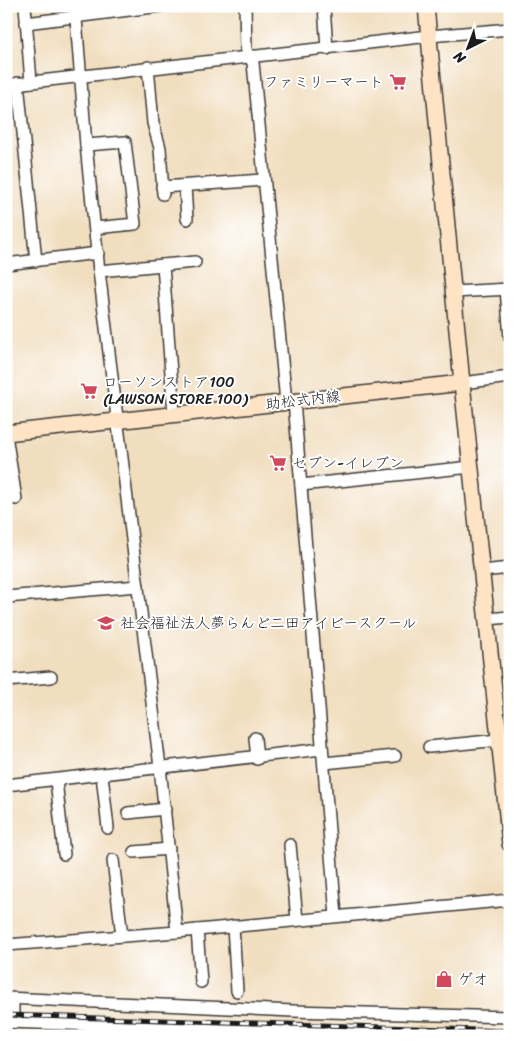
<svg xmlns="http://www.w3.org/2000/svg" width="516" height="1042" font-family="Sriracha,'Klee One',sans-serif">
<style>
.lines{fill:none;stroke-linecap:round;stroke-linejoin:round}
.street-casing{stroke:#3c3934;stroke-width:14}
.secondary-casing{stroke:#3c3934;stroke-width:18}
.street{stroke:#fff;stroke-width:11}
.secondary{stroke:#fee4c5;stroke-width:15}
.rail-casing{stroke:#1c1c1c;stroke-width:5}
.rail{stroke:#fff;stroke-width:3;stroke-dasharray:9;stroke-linecap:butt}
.labels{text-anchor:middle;stroke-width:4;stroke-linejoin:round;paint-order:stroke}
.poi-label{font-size:15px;fill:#1c1c1c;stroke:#fff;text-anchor:start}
.street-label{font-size:15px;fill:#1c1c1c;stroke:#fff}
</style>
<rect width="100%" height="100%" fill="#fff"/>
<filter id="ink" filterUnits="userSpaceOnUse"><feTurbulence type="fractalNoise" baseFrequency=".02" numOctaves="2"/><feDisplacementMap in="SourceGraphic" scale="10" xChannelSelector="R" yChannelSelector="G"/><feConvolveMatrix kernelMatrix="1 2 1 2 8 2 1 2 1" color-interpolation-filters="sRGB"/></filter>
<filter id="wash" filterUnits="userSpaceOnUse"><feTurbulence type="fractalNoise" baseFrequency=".0096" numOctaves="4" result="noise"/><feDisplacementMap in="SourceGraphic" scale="20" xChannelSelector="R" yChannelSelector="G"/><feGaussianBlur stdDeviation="1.12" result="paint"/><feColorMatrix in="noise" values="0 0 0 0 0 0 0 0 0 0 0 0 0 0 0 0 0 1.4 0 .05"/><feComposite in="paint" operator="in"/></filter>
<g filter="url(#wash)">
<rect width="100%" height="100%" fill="#f1debf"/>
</g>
<g filter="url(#ink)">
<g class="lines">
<!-- street casing -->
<g class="street-casing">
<g id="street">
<polyline points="25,6 31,82"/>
<polyline points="75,6 86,145 99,271 160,767 177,932"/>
<polyline points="245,6 246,50 253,63 286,402"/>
<polyline points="324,6 327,49"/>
<polyline points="26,23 161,6"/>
<polyline points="148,67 153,123 160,148 163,194"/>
<polyline points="18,83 36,261"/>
<polyline points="6,85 429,36 510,29"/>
<polyline points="86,145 125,142 135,224 95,228"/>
<polyline points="185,186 187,219"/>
<polyline points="162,187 264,180"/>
<polyline points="6,264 98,253"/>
<polyline points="163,265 174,414"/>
<polyline points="99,271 195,262"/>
<polyline points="506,289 510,338"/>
<polyline points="453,292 510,289"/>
<polyline points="462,383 510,377"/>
<polyline points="294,401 336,916"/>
<polyline points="6,435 16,499"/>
<polyline points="301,485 471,467"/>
<polyline points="482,571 510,568"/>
<polyline points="6,597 138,586"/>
<polyline points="487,619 510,617"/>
<polyline points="6,681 51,677"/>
<polyline points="255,738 257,759"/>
<polyline points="429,747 499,740"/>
<polyline points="324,763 395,756"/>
<polyline points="102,775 108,828"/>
<polyline points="56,780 64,854"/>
<polyline points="6,785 322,749"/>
<polyline points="128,813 165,809"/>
<polyline points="290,845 297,920"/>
<polyline points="134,852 169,849"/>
<polyline points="113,860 122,936"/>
<polyline points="233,926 237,991"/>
<polyline points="197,930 201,982"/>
<polyline points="6,945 177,932 510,900"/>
<polyline points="6,998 293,1011 510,1017"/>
<polyline points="6,1022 428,1036"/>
<polyline points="13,1022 13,999"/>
</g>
</g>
<!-- secondary casing -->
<g class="secondary-casing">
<g id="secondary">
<polyline points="426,6 462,383 510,844"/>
<polyline points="6,433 462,383"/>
</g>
</g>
<!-- street -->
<use href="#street" class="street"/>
<!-- secondary -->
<use href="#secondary" class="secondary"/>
<!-- rail casing -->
<g class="rail-casing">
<polyline id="rail" points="6,1015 510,1031"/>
</g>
<!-- rail -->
<use href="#rail" class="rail"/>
</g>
</g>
<!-- icons -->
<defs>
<g id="supermarket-bare" transform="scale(1.35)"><path d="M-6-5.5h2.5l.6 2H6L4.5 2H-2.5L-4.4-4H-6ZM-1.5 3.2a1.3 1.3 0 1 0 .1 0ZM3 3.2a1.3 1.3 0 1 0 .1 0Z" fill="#d1495b" stroke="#fff" stroke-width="2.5" paint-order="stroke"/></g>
<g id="school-bare" transform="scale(1.35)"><path d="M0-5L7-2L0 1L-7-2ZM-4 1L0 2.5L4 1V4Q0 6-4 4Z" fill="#d1495b" stroke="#fff" stroke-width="2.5" paint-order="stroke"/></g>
<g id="shop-bare" transform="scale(1.35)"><path d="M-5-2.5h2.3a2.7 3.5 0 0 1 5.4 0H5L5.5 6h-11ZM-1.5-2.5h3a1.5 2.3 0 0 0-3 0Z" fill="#d1495b" stroke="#fff" stroke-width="2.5" paint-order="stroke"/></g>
</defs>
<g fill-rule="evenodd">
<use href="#supermarket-bare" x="398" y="82"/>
<use href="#supermarket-bare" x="89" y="391"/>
<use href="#supermarket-bare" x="278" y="463"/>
<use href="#school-bare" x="106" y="623"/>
<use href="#shop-bare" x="444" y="979"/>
</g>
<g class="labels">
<!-- poi labels -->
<g class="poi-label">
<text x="384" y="87" text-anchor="end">ファミリーマート</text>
<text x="103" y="387">ローソンストア100<tspan x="103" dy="17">(LAWSON STORE 100)</tspan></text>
<text x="292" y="468">セブン-イレブン</text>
<text x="120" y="628">社会福祉法人夢らんど二田アイビースクール</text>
<text x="458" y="984">ゲオ</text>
</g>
<!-- street labels -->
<g class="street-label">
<text transform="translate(303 400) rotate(-6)" y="5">助松式内線</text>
</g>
</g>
<!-- margin -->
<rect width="516" height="1042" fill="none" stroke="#fff" stroke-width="25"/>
<!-- north arrow -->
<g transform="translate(468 48) rotate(222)" stroke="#ffffff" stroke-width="4" paint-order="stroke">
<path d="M0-4L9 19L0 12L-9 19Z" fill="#1c1c1c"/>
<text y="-8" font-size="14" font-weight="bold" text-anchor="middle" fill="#1c1c1c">N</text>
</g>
</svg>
